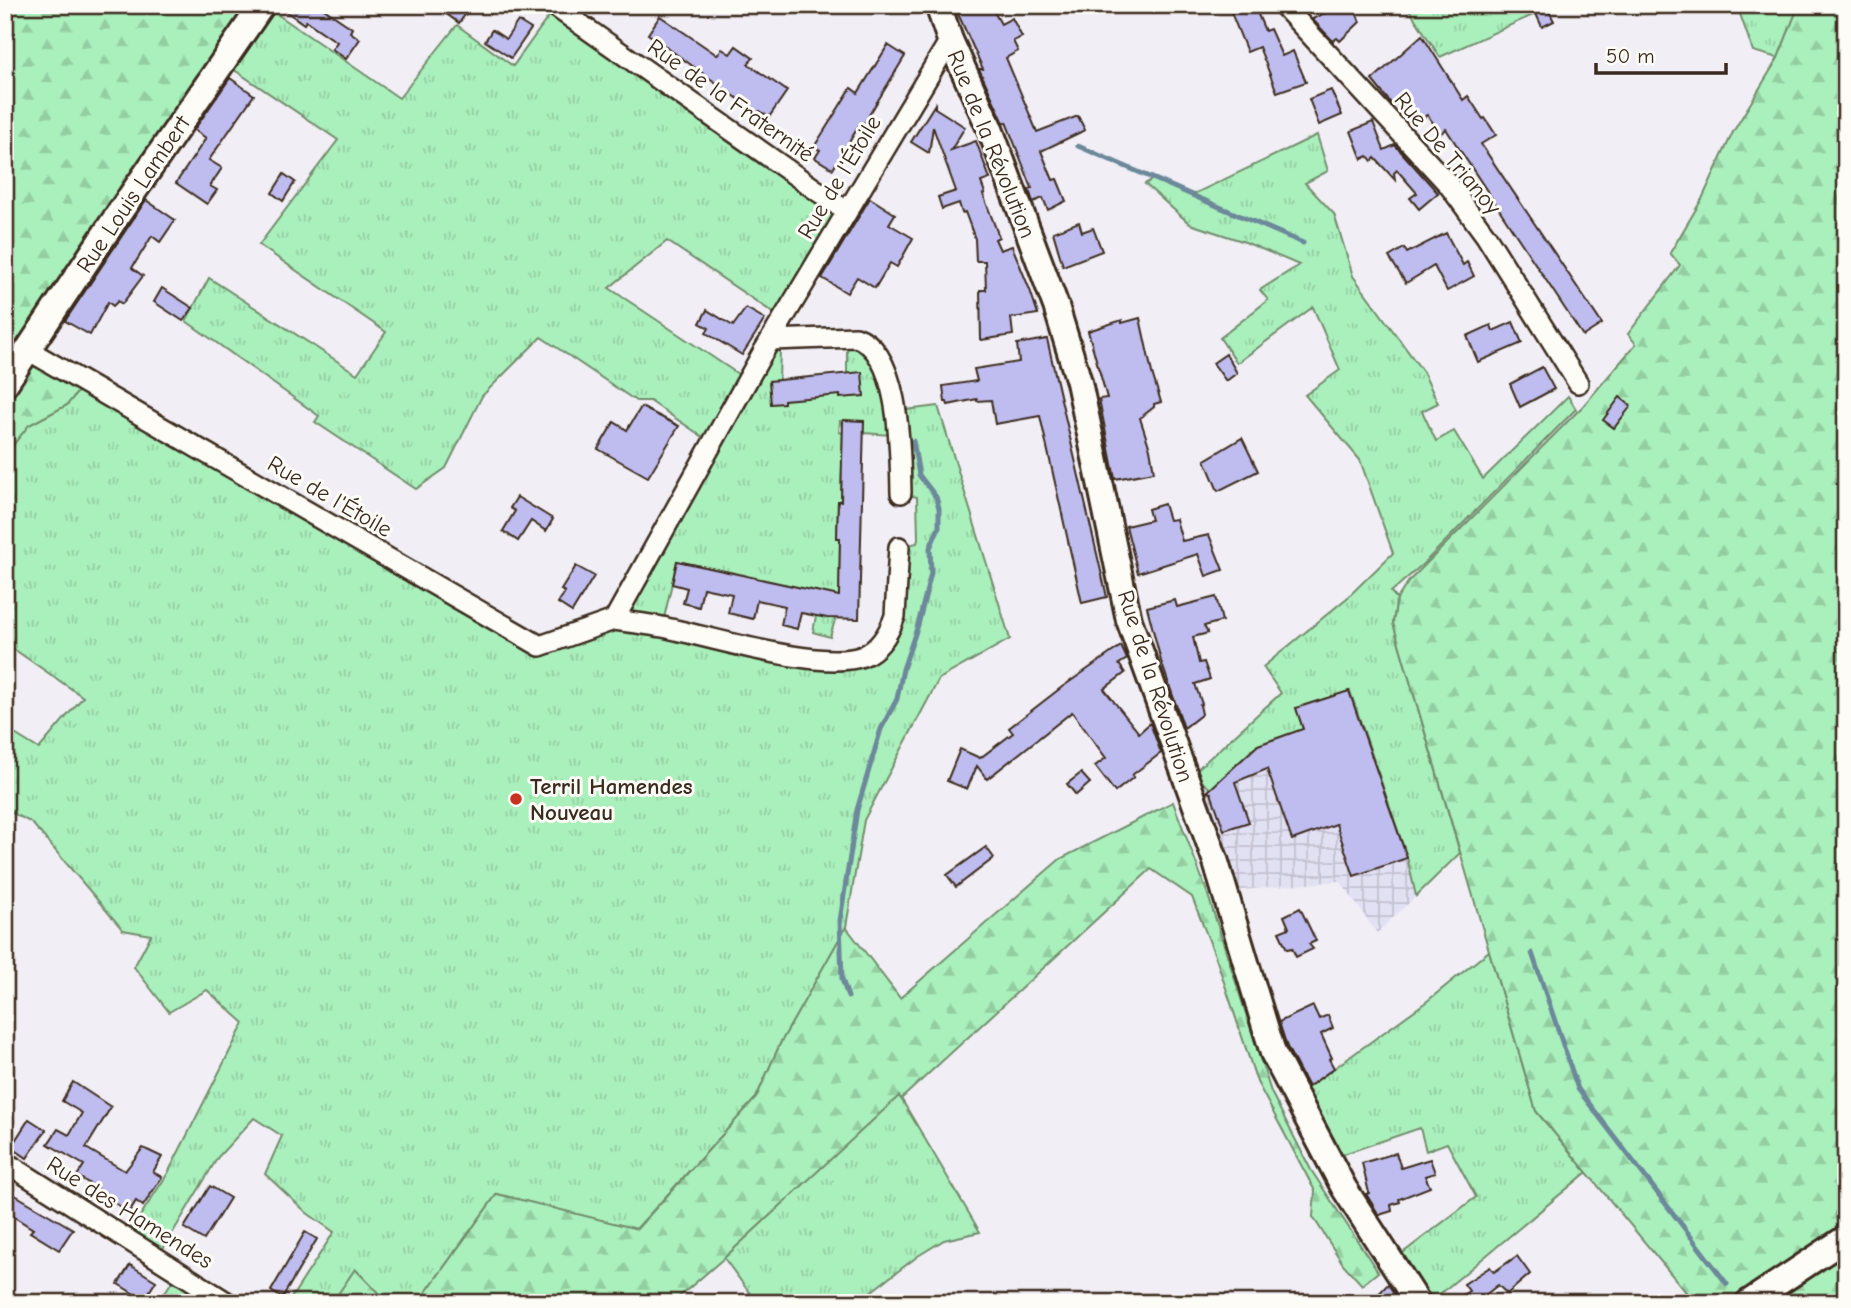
<svg xmlns="http://www.w3.org/2000/svg" width="1851" height="1308" font-family="'Comic Neue',sans-serif">
<style>
.industrial{fill:url(#industrial-grid)}
.grass{fill:url(#grass-tufts);stroke:#728d6d;stroke-width:2}
.forest{fill:url(#forest-firs);stroke:#728d6d;stroke-width:2}
.lines{fill:none;stroke-linecap:round;stroke-linejoin:round}
.stream{stroke:#6c889a;stroke-width:5}
.building{fill:#bfbdef;stroke:#3b2a1e;stroke-width:2}
.minor-casing{stroke:#3b2a1e;stroke-width:24}
.tertiary-casing{stroke:#3b2a1e;stroke-width:30}
.minor{stroke:#fdfcf7;stroke-width:19}
.tertiary{stroke:#fdfcf7;stroke-width:24}
.poi-dot{fill:#c8321e;stroke:#fdfcf7;stroke-width:2.5}
.labels{text-anchor:middle;stroke-width:6;stroke-linejoin:round;paint-order:stroke}
.street-label{font-size:23px;fill:#3b2a1e;stroke:#fdfcf7}
.poi-label{font-size:23px;font-weight:bold;fill:#3b2a1e;stroke:#fdfcf7;text-anchor:start}
</style>
<defs>
<pattern id="industrial-grid" width="8" height="8" patternUnits="userSpaceOnUse" patternTransform="scale(1.75)"><rect width="8" height="8" fill="#e2e0f3"/><path d="M0 4h8M4 0v8" fill="none" stroke="#c3c0d0"/></pattern>
<pattern id="grass-tufts" width="24" height="20" patternUnits="userSpaceOnUse" patternTransform="scale(1.75)"><rect width="24" height="20" fill="#aaf0bc"/><path d="M3 7l-1-3M5 7V3M7 7l1-3M15 17l-1-3M17 17v-4M19 17l1-3" fill="none" stroke="#93cea1"/></pattern>
<pattern id="forest-firs" width="22" height="20" patternUnits="userSpaceOnUse" patternTransform="scale(1.75)"><rect width="22" height="20" fill="#aaf0bc"/><path d="M5 1l3.5 6h-7zM16 11l3.5 6h-7z" fill="#93cea1"/></pattern>
</defs>
<rect width="100%" height="100%" fill="#f1eff5"/>
<filter id="ink" filterUnits="userSpaceOnUse"><feTurbulence type="fractalNoise" baseFrequency=".0143" numOctaves="2"/><feDisplacementMap in="SourceGraphic" scale="14" xChannelSelector="R" yChannelSelector="G"/><feConvolveMatrix kernelMatrix="1 2 1 2 8 2 1 2 1" color-interpolation-filters="sRGB"/></filter>
<g filter="url(#ink)">
<!-- industrial -->
<polygon class="industrial" points="1350,690 1407,857 1416,896 1377,933 1340,881 1231,891 1192,774 1211,789 1257,745 1302,729 1296,708"/>
<!-- grass -->
<g class="grass">
<polygon points="1406,5 1555,5 1440,57"/>
<polygon points="1753,5 1799,5 1778,58 1753,51 1739,11"/>
<polygon points="271,10 399,98 457,25 513,66 552,12 840,212 778,316 667,241 609,288 744,378 709,441 650,401 636,401 541,337 482,396 446,468 416,489 315,422 319,416 186,321 209,278 357,374 386,332 259,245 338,140 230,67"/>
<polygon points="1317,135 1328,171 1305,183 1334,214 1353,276 1423,372 1438,403 1422,411 1436,441 1454,431 1483,479 1568,396 1576,409 1424,563 1391,592 1397,599 1393,623 1460,853 1416,896 1407,857 1350,691 1296,708 1303,729 1257,745 1211,789 1192,774 1281,693 1263,667 1347,598 1393,553 1360,460 1305,395 1340,370 1313,307 1237,363 1220,338 1268,300 1260,290 1299,265 1245,242 1190,224 1145,184 1153,179 1192,195"/>
<polygon points="847,341 866,347 886,392 891,435 863,433 863,421 840,421 839,432 843,433 841,500 838,501 837,537 840,538 839,606 830,637 813,632 816,616 745,575 677,561 662,627 838,661 886,643 899,547 917,543 918,539 917,497 901,493 900,450 906,410 938,406 1010,639 939,679 864,820 846,927 780,1044 756,1098 636,1229 497,1194 418,1303 388,1303 355,1269 333,1303 288,1303 334,1232 307,1213 265,1174 282,1136 254,1118 218,1157 163,1249 131,1230 168,1173 244,1023 207,990 169,1012 134,967 151,935 123,930 32,823 5,809 5,728 39,749 83,697 5,643 5,455 29,425 67,405 88,379 533,634 590,633 614,619 762,354 780,350 779,380 784,403 784,400 847,374"/>
<polygon points="1489,951 1536,1111 1587,1172 1429,1303 1391,1262 1476,1197 1447,1143 1426,1151 1420,1128 1329,1159 1304,1090 1426,1002"/>
<polygon points="899,1095 980,1232 944,1240 918,1256 856,1303 757,1303 724,1258"/>
<polygon points="178,1272 228,1303 158,1303"/>
</g>
<!-- forest -->
<g class="forest">
<polygon points="5,5 253,5 11,364 41,364 82,386 67,405 29,425 5,455"/>
<polygon points="1799,5 1846,5 1846,1303 1695,1303 1536,1111 1393,623 1397,599 1409,581 1583,406 1636,344 1628,334 1680,265 1670,253 1702,199 1733,132 1778,58"/>
<polygon points="1173,802 1206,889 1271,1092 1311,1170 1378,1272 1362,1285 1343,1264 1313,1217 1315,1191 1257,1082 1217,961 1192,897 1151,869 901,1099 899,1096 724,1258 672,1303 418,1303 497,1194 637,1229 756,1098 780,1044 846,927 900,998 1060,859"/>
<polygon points="355,1269 388,1303 332,1303"/>
</g>
<g class="lines">
<!-- stream -->
<g class="stream">
<polyline points="1078,146 1303,243"/>
<polyline points="1532,953 1578,1089 1727,1284"/>
<polyline points="848,997 842,979 840,921 857,810 881,729 897,699 903,669 918,625 931,573 930,548 939,527 939,508 936,497 919,475 913,441"/>
</g>
</g>
<!-- building -->
<g class="building">
<polygon points="277,5 318,5 352,28 350,32 360,39 346,59 332,49 337,42 306,21 304,24"/>
<polygon points="434,5 472,5 459,23"/>
<polygon points="954,5 990,5 1001,24 1012,18 1022,37 1013,41 1018,51 1006,58 1037,132 1078,116 1085,130 1041,151 1053,180 1057,179 1066,201 1048,210 1043,198 1033,202 1029,190 1032,188 1006,122 1004,123 979,69 983,69"/>
<polygon points="1228,5 1254,5 1265,31 1270,29 1282,56 1293,51 1306,82 1277,92 1259,47 1247,52"/>
<polygon points="1532,5 1546,5 1554,21 1542,27"/>
<polygon points="1341,6 1344,13 1356,12 1360,22 1340,41 1337,38 1333,41 1312,19"/>
<polygon points="660,16 717,55 722,49 730,54 736,46 753,58 748,64 787,91 769,117 760,111 758,113 648,34"/>
<polygon points="518,21 531,29 511,58 485,41 492,30 506,39"/>
<polygon points="1422,35 1463,100 1468,96 1483,119 1485,118 1496,135 1481,144 1602,324 1583,336 1446,129 1441,133 1427,115 1415,124 1398,102 1393,106 1372,80"/>
<polygon points="888,45 905,56 863,125 860,124 833,169 815,158 820,150 814,147 851,88 858,93"/>
<polygon points="230,78 254,95 209,160 222,168 210,186 217,190 207,204 176,183 206,138 194,130"/>
<polygon points="1331,90 1342,115 1319,125 1309,99"/>
<polygon points="935,104 935,108 965,127 951,150 976,141 990,179 981,182 985,193 983,194 999,237 995,239 1000,250 1012,246 1030,290 1038,314 1011,318 1013,335 981,340 980,290 986,290 985,261 976,261 975,239 965,212 962,213 959,203 942,209 938,197 956,191 933,127 929,153 911,142"/>
<polygon points="1373,122 1384,150 1395,145 1438,193 1419,209 1410,198 1417,193 1397,170 1394,173 1395,180 1375,158 1372,161 1368,156 1362,159 1351,131"/>
<polygon points="284,174 295,182 283,201 272,193"/>
<polygon points="870,198 895,214 889,224 913,238 897,267 890,263 875,288 857,277 847,293 822,278"/>
<polygon points="146,200 175,220 160,242 152,236 132,268 143,276 122,304 118,301 113,306 108,302 90,335 65,321"/>
<polygon points="1079,222 1082,232 1093,228 1102,251 1063,266 1053,232"/>
<polygon points="1446,233 1463,265 1467,262 1474,276 1447,291 1434,266 1406,283 1389,257 1404,248 1407,253"/>
<polygon points="162,288 193,308 183,321 154,302"/>
<polygon points="746,308 765,319 742,355 706,333 709,328 700,323 707,310 733,326"/>
<polygon points="1140,318 1152,373 1161,402 1154,404 1154,407 1140,418 1150,449 1154,472 1115,479 1099,399 1107,398 1088,331 1122,320 1122,323"/>
<polygon points="1513,322 1522,343 1478,362 1467,336 1491,325 1493,331"/>
<polygon points="1047,339 1107,597 1082,603 1040,416 995,424 991,400 977,401 977,399 948,405 947,402 945,402 943,386 977,381 974,369 1019,362 1017,344"/>
<polygon points="1226,354 1237,373 1226,381 1213,363"/>
<polygon points="1542,367 1554,389 1520,407 1510,384"/>
<polygon points="862,372 864,396 840,398 840,395 784,400 784,403 771,404 769,381"/>
<polygon points="1620,397 1631,406 1614,428 1603,420"/>
<polygon points="641,407 679,426 648,477 598,449 614,422 627,430"/>
<polygon points="843,420 864,421 859,619 827,618 801,613 797,629 781,625 785,606 757,600 753,619 728,613 732,594 703,588 699,607 683,603 687,588 672,584 677,561 839,596 840,538 837,538 838,501 841,501"/>
<polygon points="1242,438 1258,471 1218,491 1205,460"/>
<polygon points="517,497 553,519 546,531 531,521 518,541 503,531 515,511 510,508"/>
<polygon points="1164,504 1169,520 1176,519 1182,541 1209,535 1223,570 1206,576 1198,554 1138,573 1126,526 1151,520 1148,509"/>
<polygon points="576,566 594,576 572,612 558,603 565,592 561,590"/>
<polygon points="1216,597 1222,621 1204,626 1208,633 1193,637 1199,663 1204,662 1210,679 1195,684 1202,704 1200,705 1202,714 1184,728 1161,661 1147,607 1175,600 1177,607"/>
<polygon points="1121,646 1127,659 1119,664 1125,673 1104,689 1139,733 1150,723 1161,753 1132,775 1134,777 1115,792 1095,766 1106,758 1072,712 987,779 977,766 967,789 947,781 960,749 980,758 1013,733 1009,728 1062,687"/>
<polygon points="1349,691 1407,858 1354,876 1336,824 1292,840 1267,769 1235,782 1249,822 1224,830 1211,793 1207,792 1258,745 1303,729 1296,708"/>
<polygon points="1081,773 1090,783 1076,795 1067,784"/>
<polygon points="986,847 994,858 956,887 947,875"/>
<polygon points="1300,908 1316,941 1309,944 1313,949 1296,957 1292,948 1287,949 1279,932 1289,928 1284,916"/>
<polygon points="1313,1006 1319,1019 1328,1015 1333,1028 1321,1034 1332,1058 1329,1059 1334,1068 1308,1087 1287,1047 1279,1022"/>
<polygon points="73,1082 111,1107 86,1148 125,1171 143,1148 162,1157 153,1172 162,1177 143,1206 136,1201 129,1212 107,1198 108,1195 77,1176 84,1165 48,1144 58,1129 69,1135 82,1113 62,1101"/>
<polygon points="29,1119 46,1130 27,1158 11,1147"/>
<polygon points="1396,1153 1401,1168 1430,1159 1435,1173 1425,1176 1430,1187 1399,1199 1400,1202 1391,1205 1392,1211 1379,1215 1366,1194 1369,1193 1362,1163"/>
<polygon points="210,1186 230,1198 204,1240 184,1228"/>
<polygon points="5,1189 73,1229 59,1250 30,1232 33,1229 5,1211"/>
<polygon points="305,1232 317,1239 282,1298 271,1291"/>
<polygon points="1517,1256 1530,1274 1507,1294 1498,1285 1475,1303 1449,1303 1469,1291 1464,1284 1490,1267 1494,1272"/>
<polygon points="130,1265 156,1281 144,1300 118,1284"/>
<polygon points="1388,1284 1400,1303 1370,1303"/>
</g>
<g class="lines">
<!-- minor casing -->
<g class="minor-casing">
<g id="minor">
<polyline points="553,5 846,211"/>
<polyline points="1283,5 1448,184 1486,236 1578,383"/>
<path d="M 771,340 L 856,337 C 901,352 900,452 901,493"/>
<polyline points="28,350 540,646 614,620 762,354 950,40"/>
<path d="M 614,620 C 630,622 646,624 662,627 C 708,636 822,672 863,656 C 880,649 889,633 895,616 L 899,547"/>
<polyline points="5,1162 228,1303"/>
</g>
</g>
<!-- tertiary casing -->
<g class="tertiary-casing">
<g id="tertiary">
<polyline points="938,5 950,40 990,129 1056,306 1079,382 1129,620 1215,859 1273,1053 1344,1188 1418,1303"/>
<polyline points="5,384 117,216 262,5"/>
<polyline points="1748,1303 1846,1238"/>
</g>
</g>
<!-- minor -->
<use href="#minor" class="minor"/>
<!-- tertiary -->
<use href="#tertiary" class="tertiary"/>
</g>
</g>
<!-- markers -->
<circle class="poi-dot" cx="516" cy="799" r="7"/>
<g class="labels">
<!-- street labels -->
<g class="street-label">
<text transform="translate(731 100) rotate(35)" y="8">Rue de la Fraternité</text>
<text transform="translate(992 144) rotate(68)" y="8">Rue de la Révolution</text>
<text transform="translate(1448 153) rotate(50)" y="8">Rue De Trianoy</text>
<text transform="translate(839 177) rotate(-59)" y="8">Rue de l'Étoile</text>
<text transform="translate(133 194) rotate(-56)" y="8">Rue Louis Lambert</text>
<text transform="translate(330 496) rotate(30)" y="8">Rue de l'Étoile</text>
<text transform="translate(1156 686) rotate(72)" y="8">Rue de la Révolution</text>
<text transform="translate(130 1212) rotate(32)" y="8">Rue des Hamendes</text>
</g>
<!-- poi labels -->
<g class="poi-label">
<text x="530" y="794">Terril Hamendes<tspan x="530" dy="26">Nouveau</tspan></text>
</g>
</g>
<!-- margin -->
<rect width="1851" height="1308" fill="none" stroke="#fdfcf7" stroke-width="28"/>
<rect x="14" y="14" width="1823" height="1280" fill="none" stroke="#3b2a1e" stroke-width="2.5" filter="url(#ink)"/>
<!-- scale -->
<path d="M1596 63v10h130v-10" fill="none" stroke="#3b2a1e" stroke-width="3.5"/>
<text x="1606" y="63" font-size="21" fill="#3b2a1e" stroke="#fdfcf7" stroke-width="5" paint-order="stroke">50 m</text>
</svg>
